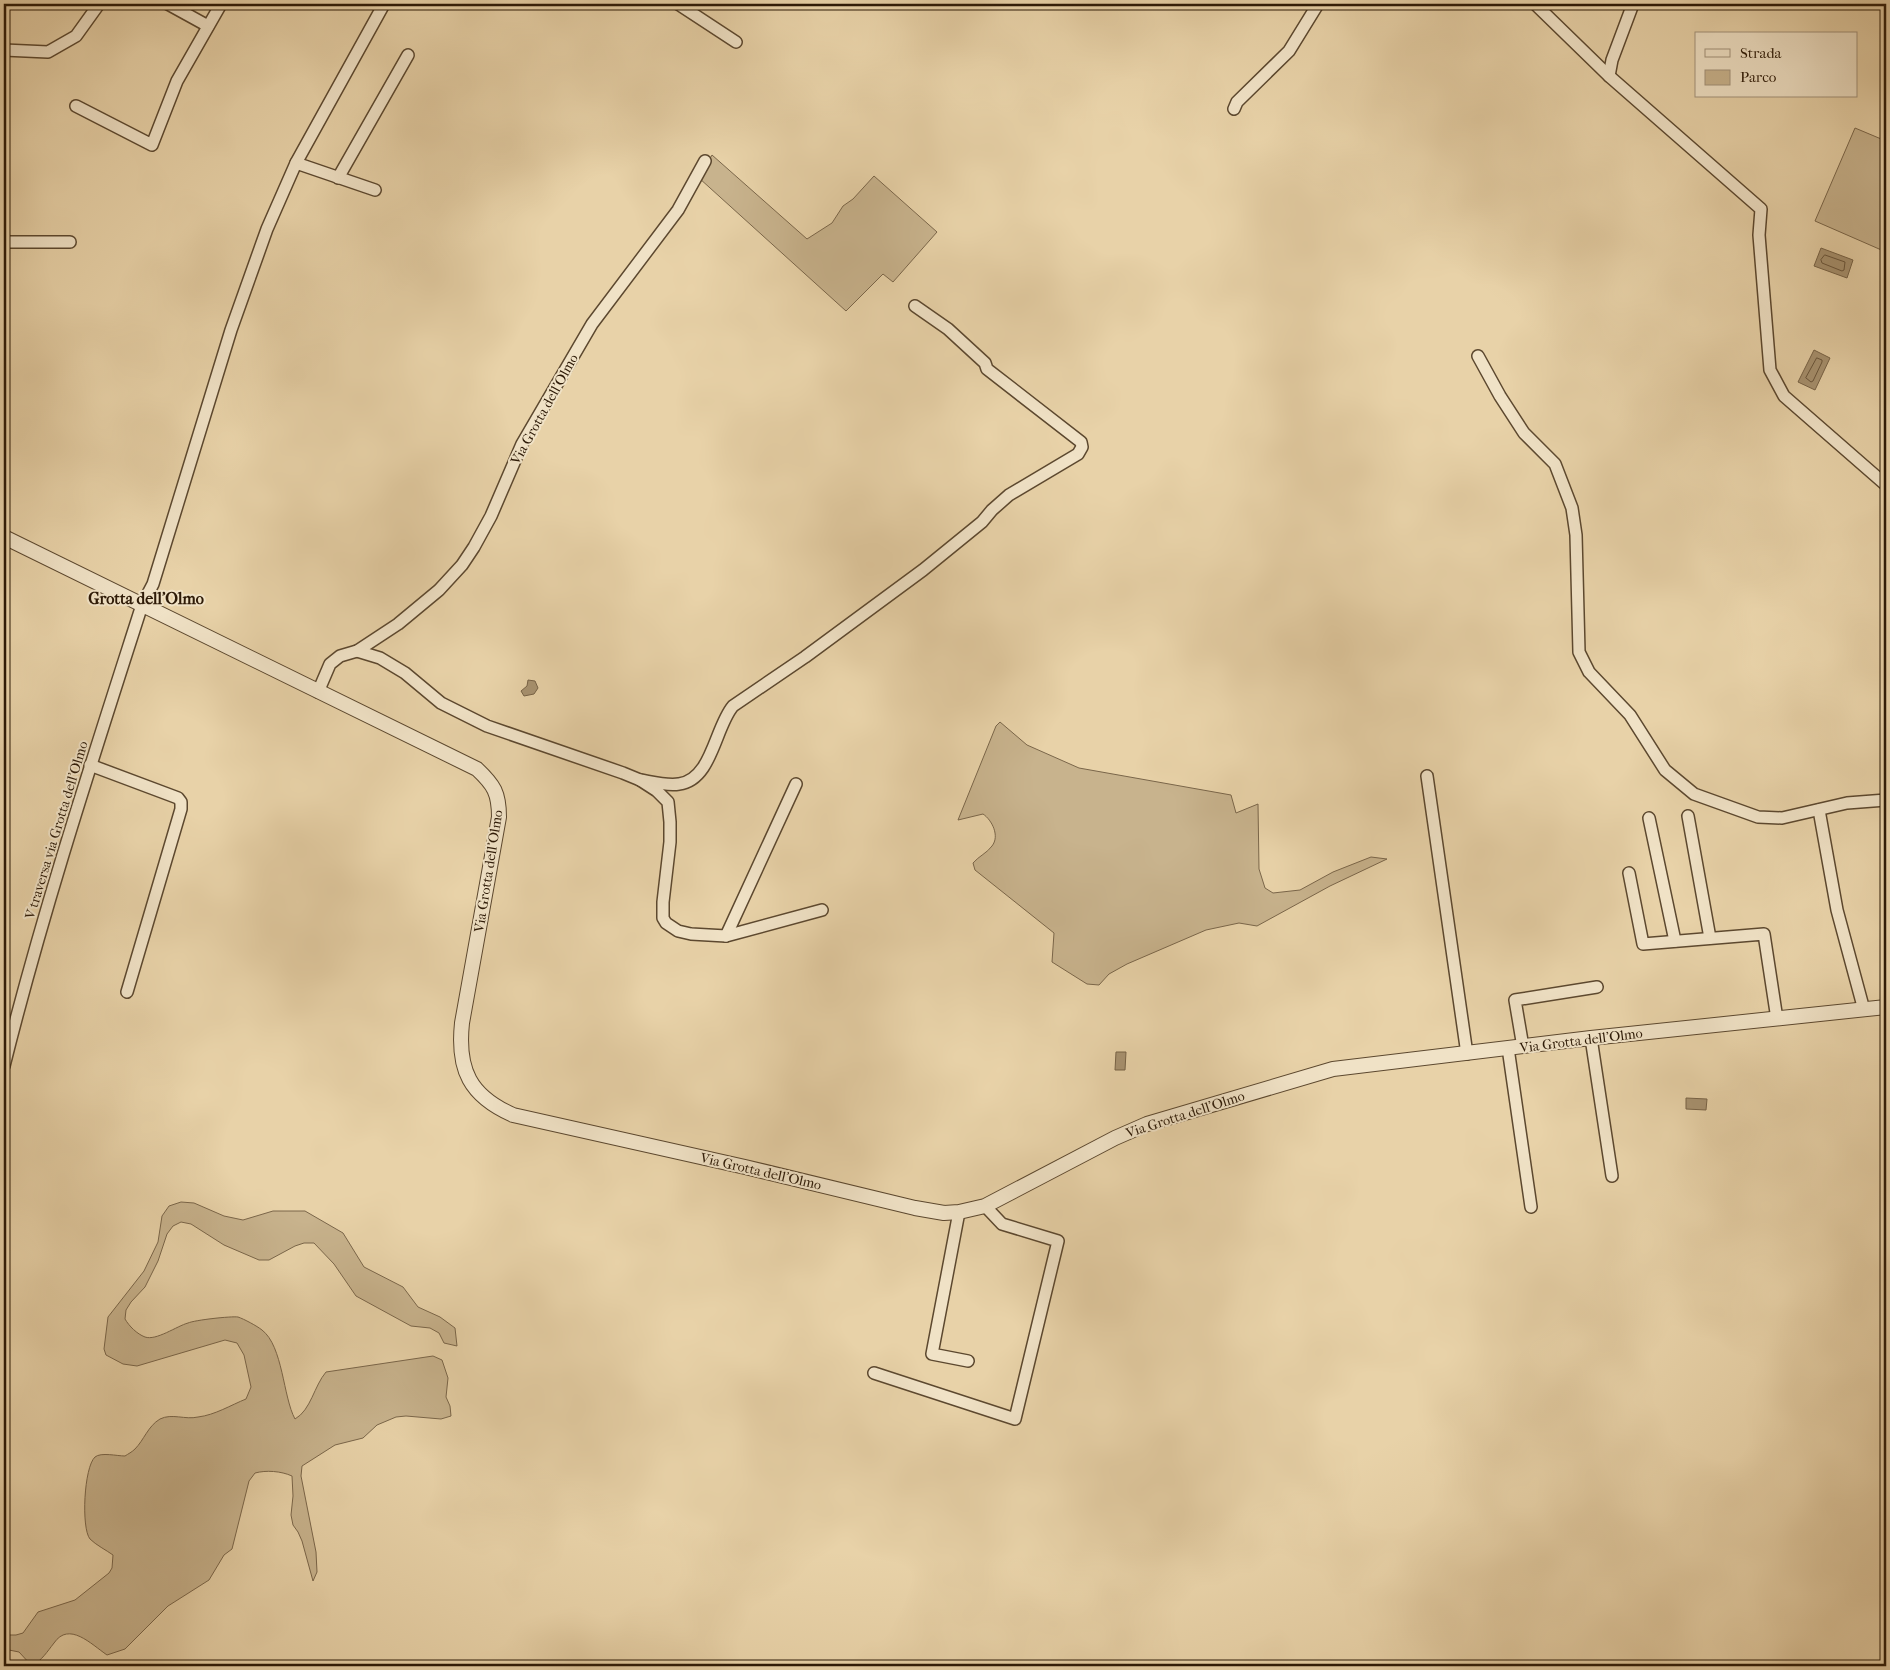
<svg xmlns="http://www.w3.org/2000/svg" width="1890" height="1670" font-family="'IM FELL French Canon',serif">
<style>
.green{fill:#c8b38d;stroke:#7a664a}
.water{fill:#a89371;stroke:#776347}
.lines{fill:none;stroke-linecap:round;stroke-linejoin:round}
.shore{stroke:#6a563c;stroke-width:1}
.minor-casing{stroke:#5c482f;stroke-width:14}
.tertiary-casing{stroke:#5c482f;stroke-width:16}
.minor{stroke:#f0e2c6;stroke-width:11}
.tertiary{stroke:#f0e2c6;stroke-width:14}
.labels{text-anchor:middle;stroke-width:4;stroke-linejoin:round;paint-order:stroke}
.street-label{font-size:14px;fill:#2d1a07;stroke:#f0e2c6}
.quarter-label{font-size:16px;font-weight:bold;fill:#2d1a07;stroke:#f0e2c6}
</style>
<rect width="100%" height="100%" fill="#e8d2a8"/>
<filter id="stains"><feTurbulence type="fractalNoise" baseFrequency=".004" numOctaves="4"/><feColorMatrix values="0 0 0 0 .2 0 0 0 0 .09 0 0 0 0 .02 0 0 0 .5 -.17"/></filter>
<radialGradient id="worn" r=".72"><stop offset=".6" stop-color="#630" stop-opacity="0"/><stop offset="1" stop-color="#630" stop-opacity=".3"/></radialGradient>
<!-- green -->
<g class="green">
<polygon points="1855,128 1886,141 1886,252 1815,221"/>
<polygon points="712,155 807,239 832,223 843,206 853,199 874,176 937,232 893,282 883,274 846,311 699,178"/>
<path d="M 1000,722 L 1027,745 L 1079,768 L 1231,795 L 1236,813 L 1258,804 L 1259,869 L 1265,888 L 1273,893 L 1300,890 L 1333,872 L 1371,857 L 1387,859 L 1330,886 L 1257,926 L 1239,923 L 1206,930 L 1127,964 L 1109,974 L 1099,985 L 1087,984 L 1052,962 L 1054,933 L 975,870 L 973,863 C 979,856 987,853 992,846 C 1000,836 992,820 983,814 L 958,820 L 996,726 Z"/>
<path d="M 181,1202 L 194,1203 L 224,1216 L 243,1220 L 273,1211 L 305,1211 L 343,1233 L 364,1267 L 403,1287 L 418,1307 L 440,1317 L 455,1328 L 457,1346 L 444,1343 L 439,1333 L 430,1328 L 411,1326 L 356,1296 L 334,1264 L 314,1243 L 304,1243 L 295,1246 L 269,1260 L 259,1260 L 224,1245 L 191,1224 L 181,1222 L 173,1226 L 167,1234 L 158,1261 L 145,1287 L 131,1302 L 126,1310 L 125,1319 C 129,1326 137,1334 145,1337 C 156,1341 177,1326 188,1323 C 195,1320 231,1316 238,1317 C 244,1319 257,1326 262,1330 C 283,1346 283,1397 295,1419 C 311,1410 314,1386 326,1372 L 433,1356 L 442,1360 L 448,1378 L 446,1397 L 450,1406 L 451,1416 L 441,1419 L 406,1416 L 396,1417 L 377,1425 L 363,1438 L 335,1445 L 302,1466 L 301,1476 L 316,1552 L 317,1572 L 313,1581 L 302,1541 L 298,1532 L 293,1525 L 291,1515 L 293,1496 L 292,1476 C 281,1471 266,1470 255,1473 L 249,1481 L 232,1549 L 224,1555 L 209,1580 L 168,1606 L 125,1649 L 107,1655 C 91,1644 69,1621 54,1643 C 47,1652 42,1660 32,1666 L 19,1652 L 4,1649 L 4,1635 L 16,1635 L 23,1633 L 38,1612 L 75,1600 L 109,1573 L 112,1568 L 113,1555 C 106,1550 96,1545 90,1539 C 81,1528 84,1467 95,1457 C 101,1452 117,1456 125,1456 C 128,1454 132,1452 135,1449 C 144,1440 148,1426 160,1419 C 172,1413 185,1420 198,1417 C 215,1415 231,1405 246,1399 L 251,1387 L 244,1355 L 237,1343 L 225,1340 L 137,1366 L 123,1364 L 106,1355 L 104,1349 L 108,1317 L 144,1271 L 158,1242 L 162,1216 L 169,1206 Z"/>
</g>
<!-- water -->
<g class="water">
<polygon points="1821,248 1853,260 1847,278 1814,266"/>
<polygon points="1814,350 1830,358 1815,390 1798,382"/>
<polygon points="528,680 535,681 538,688 534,694 524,696 521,691 527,686"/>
<polygon points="1116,1052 1126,1052 1125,1070 1115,1070"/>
<polygon points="1686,1098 1707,1099 1706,1110 1686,1109"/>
</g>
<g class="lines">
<!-- shore -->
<g class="shore">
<polygon points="1825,255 1845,262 1844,270 1842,271 1822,263 1821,260"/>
<polygon points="1817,358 1822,360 1822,362 1813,381 1811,382 1806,378"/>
</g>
<!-- minor casing -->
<g class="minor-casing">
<g id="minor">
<polyline points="168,4 208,26"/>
<polyline points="678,4 736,42"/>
<polyline points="1535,4 1609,76 1761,209 1759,235 1770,370 1784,396 1886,485"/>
<polyline points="4,50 48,52 76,36 99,4"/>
<polyline points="1609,76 1612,60 1633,4"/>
<polyline points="76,106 152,145 177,81 221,4"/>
<polyline points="1234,109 1237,102 1289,51 1318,4"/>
<polyline points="296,163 375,190"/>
<polyline points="338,178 408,55"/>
<polyline points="4,242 70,242"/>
<polyline points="1478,356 1500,396 1524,433 1555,464 1572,508 1576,535 1579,652 1589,672 1630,715 1665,770 1694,794 1758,817 1782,818 1847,803 1886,800"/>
<polyline points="357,651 380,658 405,673 441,703 487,726 623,773 640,780 657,791 668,802 670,822 670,842 663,902 663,918 666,923 678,931 691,934 726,936 822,910"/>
<polyline points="318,692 330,664 340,656 357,651 398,624 439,590 462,565 474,547 491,516 522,444 592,324 678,210 705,161"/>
<polyline points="90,765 178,798 181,802 181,809 127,992"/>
<polyline points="1427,776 1467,1054"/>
<path d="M 640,780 C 652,782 667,786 679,784 C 712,780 715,727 733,706 L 805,657 L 923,570 L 982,522 L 992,510 L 1009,495 L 1078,454 L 1082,447 L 1081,442 L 987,369 L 985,363 L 948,329 L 915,306"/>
<polyline points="1819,810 1837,910 1864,1010"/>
<polyline points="1688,816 1710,938"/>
<polyline points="1649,818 1675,941"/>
<polyline points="1629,873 1643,944 1764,934 1777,1019"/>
<polyline points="726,936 796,784"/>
<polyline points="1591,1038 1612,1176"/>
<polyline points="1523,1047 1515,1000 1597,987"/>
<polyline points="1508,1048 1531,1207"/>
<path d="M 4,1066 C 43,910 93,758 142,605 L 153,584 L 231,330 L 267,229 L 296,163 L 384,4"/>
<polyline points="959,1212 932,1354 968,1361"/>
<polyline points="874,1373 1015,1419 1058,1241 1002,1224 985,1206"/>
</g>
</g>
<!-- tertiary casing -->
<g class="tertiary-casing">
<path id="tertiary" d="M 4,537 L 477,769 C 494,785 499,793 499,817 L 462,1023 C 457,1070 470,1096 513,1115 L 745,1167 L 915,1208 L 944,1213 L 959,1212 L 985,1206 L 1115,1138 L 1147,1124 L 1333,1069 L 1591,1038 L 1886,1007"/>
</g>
<!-- minor -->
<use href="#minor" class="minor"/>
<!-- tertiary -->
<use href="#tertiary" class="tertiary"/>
</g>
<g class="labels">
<!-- street labels -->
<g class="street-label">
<text transform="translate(544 409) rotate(-61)" y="5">Via Grotta dell'Olmo</text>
<text transform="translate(56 830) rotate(-73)" y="5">V traversa via Grotta dell'Olmo</text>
<text transform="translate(488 871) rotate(-81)" y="5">Via Grotta dell'Olmo</text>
<text transform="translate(1581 1040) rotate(-7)" y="5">Via Grotta dell'Olmo</text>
<text transform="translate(1185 1114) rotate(-18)" y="5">Via Grotta dell'Olmo</text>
<text transform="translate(761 1171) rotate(13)" y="5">Via Grotta dell'Olmo</text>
</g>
<!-- quarter labels -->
<g class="quarter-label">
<text x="146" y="604">Grotta dell'Olmo</text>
</g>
</g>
<!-- margin -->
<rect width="1890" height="1670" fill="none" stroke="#e8d2a8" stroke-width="20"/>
<rect x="5" y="5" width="1880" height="1660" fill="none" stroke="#2d1a07" stroke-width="2.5"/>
<rect x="10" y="10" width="1870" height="1650" fill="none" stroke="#2d1a07"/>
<!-- legend -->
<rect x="1695" y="32" width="162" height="65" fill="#f0e2c6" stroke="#a2927a"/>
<rect x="1705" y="49" width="25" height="8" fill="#f0e2c6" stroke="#a2927a"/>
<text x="1740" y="58" font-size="15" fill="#2d1a07">Strada</text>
<rect x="1705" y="70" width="25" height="15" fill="#c8b38d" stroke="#a2927a"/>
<text x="1740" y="82" font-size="15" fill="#2d1a07">Parco</text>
<rect width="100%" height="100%" filter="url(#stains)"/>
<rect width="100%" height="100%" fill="url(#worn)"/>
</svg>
